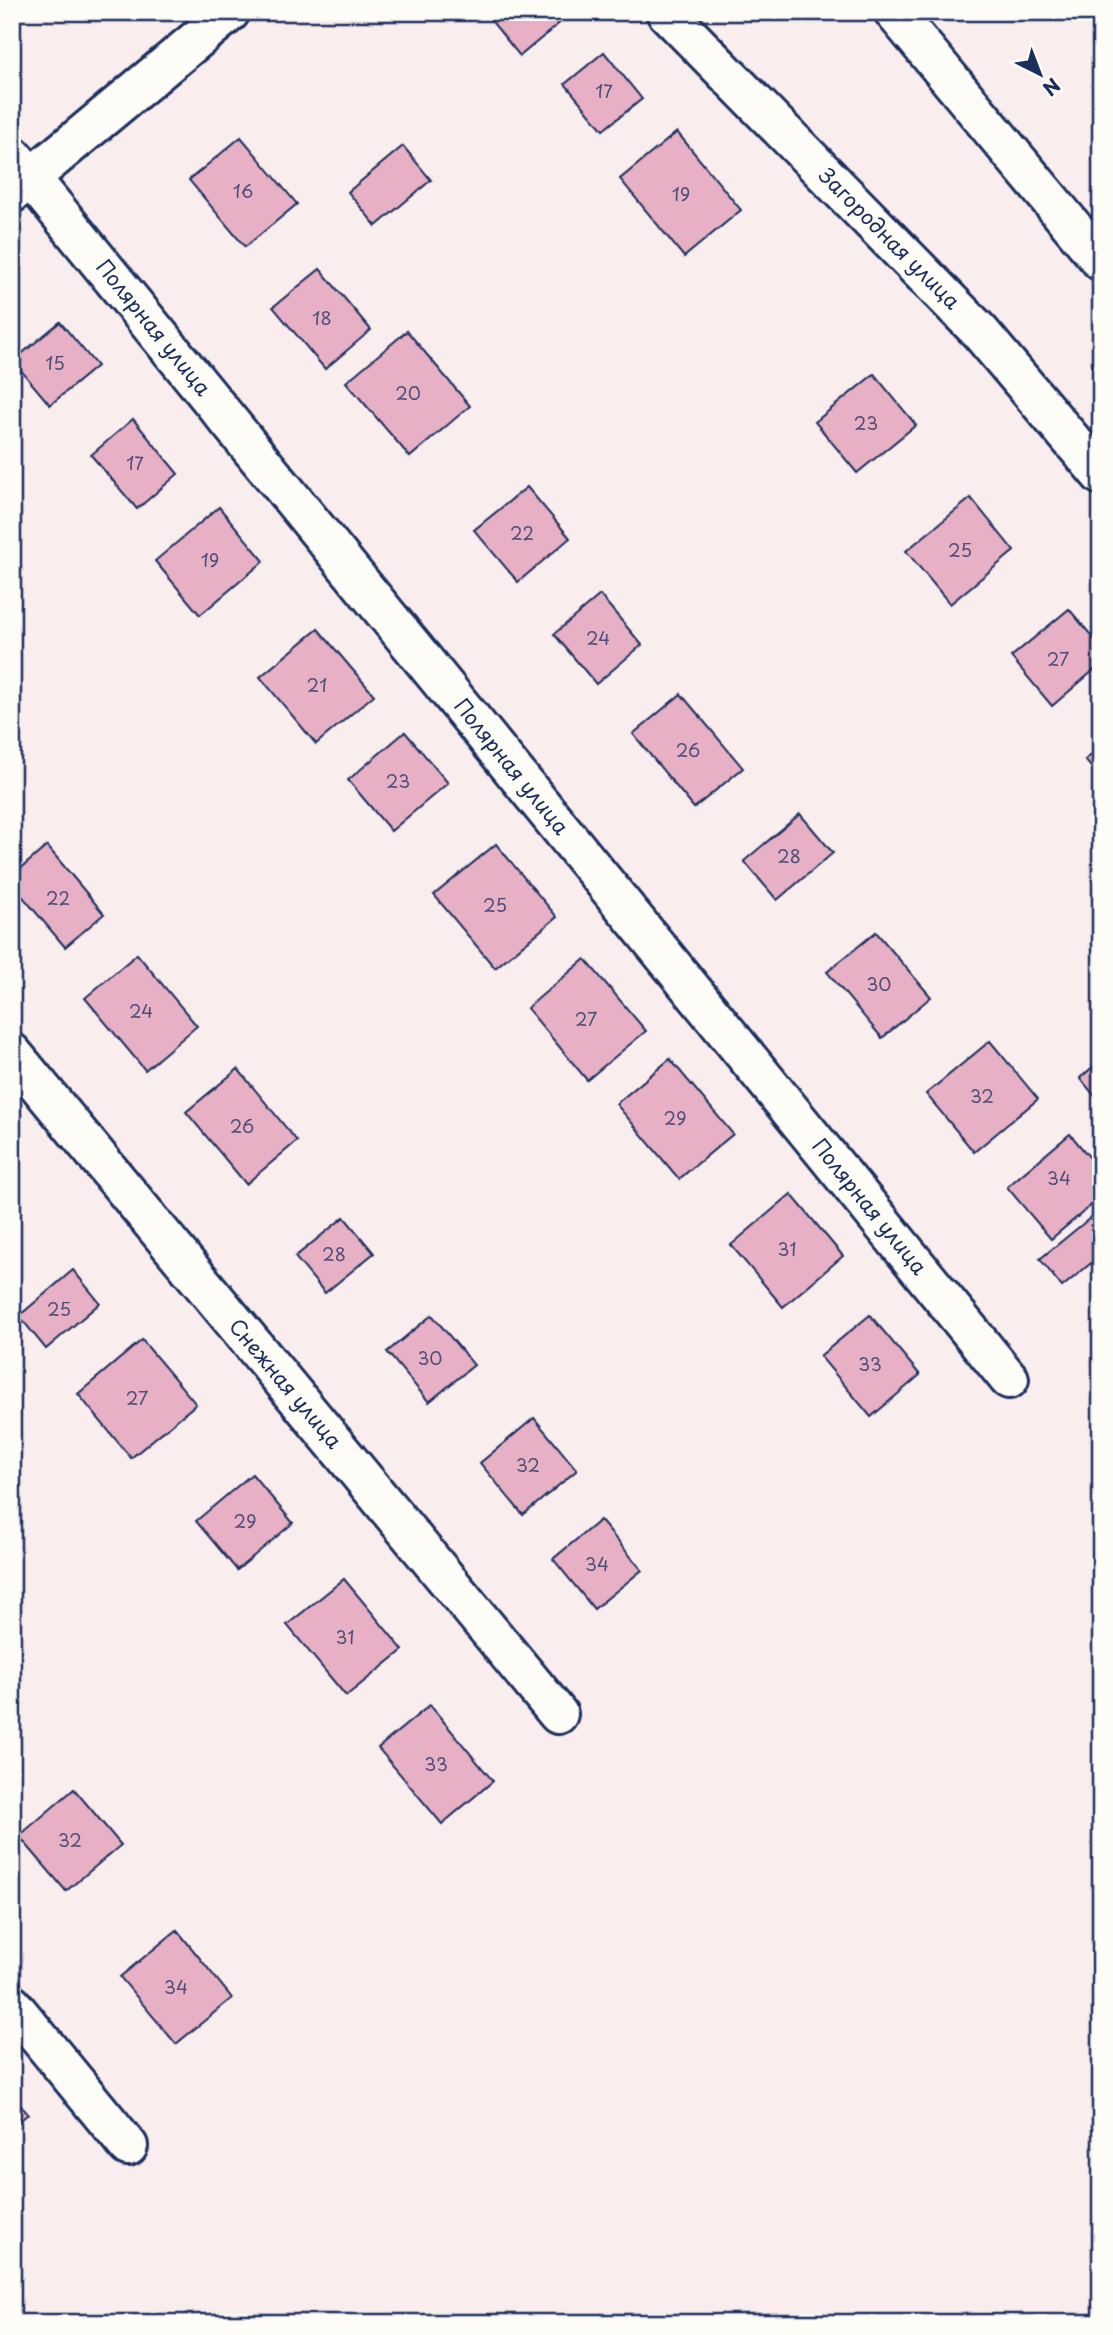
<svg xmlns="http://www.w3.org/2000/svg" width="1113" height="2335" font-family="'Playpen Sans',sans-serif">
<style>
.building{fill:#e8b0c4;stroke:#1b2f5e;stroke-width:2}
.lines{fill:none;stroke-linecap:round;stroke-linejoin:round}
.minor-casing{stroke:#1b2f5e;stroke-width:44}
.major-casing{stroke:#1b2f5e;stroke-width:44}
.minor{stroke:#fdfcf7;stroke-width:38}
.major{stroke:#fdfcf7;stroke-width:38}
.labels{text-anchor:middle;stroke-width:5;stroke-linejoin:round;paint-order:stroke}
.number-label{font-size:18px;fill:#4e4f78}
.street-label{font-size:21px;fill:#1b2f5e;stroke:#fdfcf7}
</style>
<rect width="100%" height="100%" fill="#f9eded"/>
<filter id="ink" filterUnits="userSpaceOnUse"><feTurbulence type="fractalNoise" baseFrequency=".0143" numOctaves="2"/><feDisplacementMap in="SourceGraphic" scale="14" xChannelSelector="R" yChannelSelector="G"/><feConvolveMatrix kernelMatrix="1 2 1 2 8 2 1 2 1" color-interpolation-filters="sRGB"/></filter>
<g filter="url(#ink)">
<!-- building -->
<g class="building">
<polygon points="484,12 567,12 569,15 520,56"/>
<polygon points="604,52 642,99 603,130 565,84"/>
<polygon points="677,132 741,210 684,257 620,179"/>
<polygon points="241,137 297,204 245,247 189,180"/>
<polygon points="403,146 431,180 376,226 348,192"/>
<polygon points="320,269 371,330 325,369 273,307"/>
<polygon points="60,322 97,366 50,405 13,361"/>
<polygon points="407,331 470,406 410,457 346,382"/>
<polygon points="874,374 916,425 857,473 815,422"/>
<polygon points="133,419 178,474 137,509 91,455"/>
<polygon points="527,487 570,538 518,582 474,530"/>
<polygon points="971,498 1014,551 950,604 906,551"/>
<polygon points="219,507 264,561 200,615 155,561"/>
<polygon points="600,595 642,645 596,684 554,634"/>
<polygon points="1069,609 1101,647 1101,664 1052,706 1011,657"/>
<polygon points="318,629 374,695 316,744 260,677"/>
<polygon points="681,694 743,768 694,808 633,734"/>
<polygon points="405,732 448,783 391,831 348,780"/>
<polygon points="1101,747 1101,779 1085,760"/>
<polygon points="800,814 833,853 777,900 744,861"/>
<polygon points="496,844 557,917 495,968 434,895"/>
<polygon points="47,846 104,914 65,947 12,884 12,876"/>
<polygon points="876,932 931,997 882,1038 827,972"/>
<polygon points="137,954 197,1026 145,1070 85,998"/>
<polygon points="585,959 646,1031 587,1080 527,1008"/>
<polygon points="990,1041 1038,1099 974,1152 926,1094"/>
<polygon points="670,1059 733,1134 679,1179 616,1104"/>
<polygon points="1101,1060 1101,1104 1080,1078"/>
<polygon points="238,1069 297,1141 246,1184 186,1112"/>
<polygon points="1070,1134 1101,1171 1101,1197 1051,1239 1007,1187"/>
<polygon points="791,1194 843,1256 783,1307 731,1245"/>
<polygon points="1101,1209 1101,1255 1062,1287 1040,1259"/>
<polygon points="344,1217 374,1253 325,1293 295,1257"/>
<polygon points="73,1270 100,1303 46,1349 19,1316"/>
<polygon points="432,1315 474,1365 429,1402 387,1352"/>
<polygon points="870,1315 920,1375 871,1417 820,1356"/>
<polygon points="142,1340 196,1404 131,1458 78,1394"/>
<polygon points="534,1418 577,1470 523,1515 480,1463"/>
<polygon points="252,1474 293,1523 237,1570 196,1521"/>
<polygon points="600,1520 642,1570 594,1609 553,1559"/>
<polygon points="344,1579 403,1650 346,1696 287,1625"/>
<polygon points="430,1705 493,1781 442,1824 378,1748"/>
<polygon points="12,1710 21,1720 12,1727"/>
<polygon points="74,1789 121,1845 66,1891 19,1836"/>
<polygon points="177,1930 232,1998 176,2044 120,1977"/>
<polygon points="12,2095 28,2114 12,2128"/>
</g>
<g class="lines">
<!-- minor casing -->
<g class="minor-casing">
<g id="minor">
<polyline points="666,12 980,332 1101,475"/>
<polyline points="12,155 1009,1379"/>
<polyline points="12,193 230,12"/>
<polyline points="12,1053 558,1714"/>
<polyline points="12,2005 128,2146"/>
</g>
</g>
<!-- major casing -->
<g class="major-casing">
<polyline id="major" points="894,12 1101,261"/>
</g>
<!-- minor -->
<use href="#minor" class="minor"/>
<!-- major -->
<use href="#major" class="major"/>
</g>
</g>
<g class="labels">
<!-- number labels -->
<g class="number-label">
<text x="604" y="98">17</text>
<text x="243" y="198">16</text>
<text x="681" y="201">19</text>
<text x="322" y="325">18</text>
<text x="55" y="370">15</text>
<text x="408" y="400">20</text>
<text x="866" y="430">23</text>
<text x="135" y="470">17</text>
<text x="522" y="540">22</text>
<text x="960" y="557">25</text>
<text x="210" y="567">19</text>
<text x="598" y="645">24</text>
<text x="1058" y="666">27</text>
<text x="317" y="692">21</text>
<text x="688" y="757">26</text>
<text x="398" y="788">23</text>
<text x="789" y="863">28</text>
<text x="58" y="905">22</text>
<text x="495" y="912">25</text>
<text x="879" y="991">30</text>
<text x="141" y="1018">24</text>
<text x="586" y="1026">27</text>
<text x="982" y="1103">32</text>
<text x="675" y="1125">29</text>
<text x="242" y="1133">26</text>
<text x="1059" y="1185">34</text>
<text x="787" y="1256">31</text>
<text x="334" y="1261">28</text>
<text x="59" y="1316">25</text>
<text x="430" y="1365">30</text>
<text x="870" y="1371">33</text>
<text x="137" y="1405">27</text>
<text x="528" y="1472">32</text>
<text x="245" y="1528">29</text>
<text x="597" y="1571">34</text>
<text x="345" y="1644">31</text>
<text x="436" y="1771">33</text>
<text x="70" y="1847">32</text>
<text x="176" y="1994">34</text>
</g>
<!-- street labels -->
<g class="street-label">
<text transform="translate(889 239) rotate(45)" y="7">Загородная улица</text>
<text transform="translate(153 328) rotate(51)" y="7">Полярная улица</text>
<text transform="translate(511 767) rotate(51)" y="7">Полярная улица</text>
<text transform="translate(869 1207) rotate(51)" y="7">Полярная улица</text>
<text transform="translate(285 1384) rotate(50)" y="7">Снежная улица</text>
</g>
</g>
<!-- margin -->
<rect width="1113" height="2335" fill="none" stroke="#fdfcf7" stroke-width="42"/>
<rect x="21" y="21" width="1071" height="2293" fill="none" stroke="#1b2f5e" stroke-width="2.5" filter="url(#ink)"/>
<!-- north arrow -->
<g transform="translate(1040 74) rotate(138)" stroke="#fdfcf7" stroke-width="5" paint-order="stroke">
<path d="M0-5L12 26L0 18L-12 26Z" fill="#1b2f5e"/>
<text y="-10" font-size="19" font-weight="bold" text-anchor="middle" fill="#1b2f5e">N</text>
</g>
</svg>
